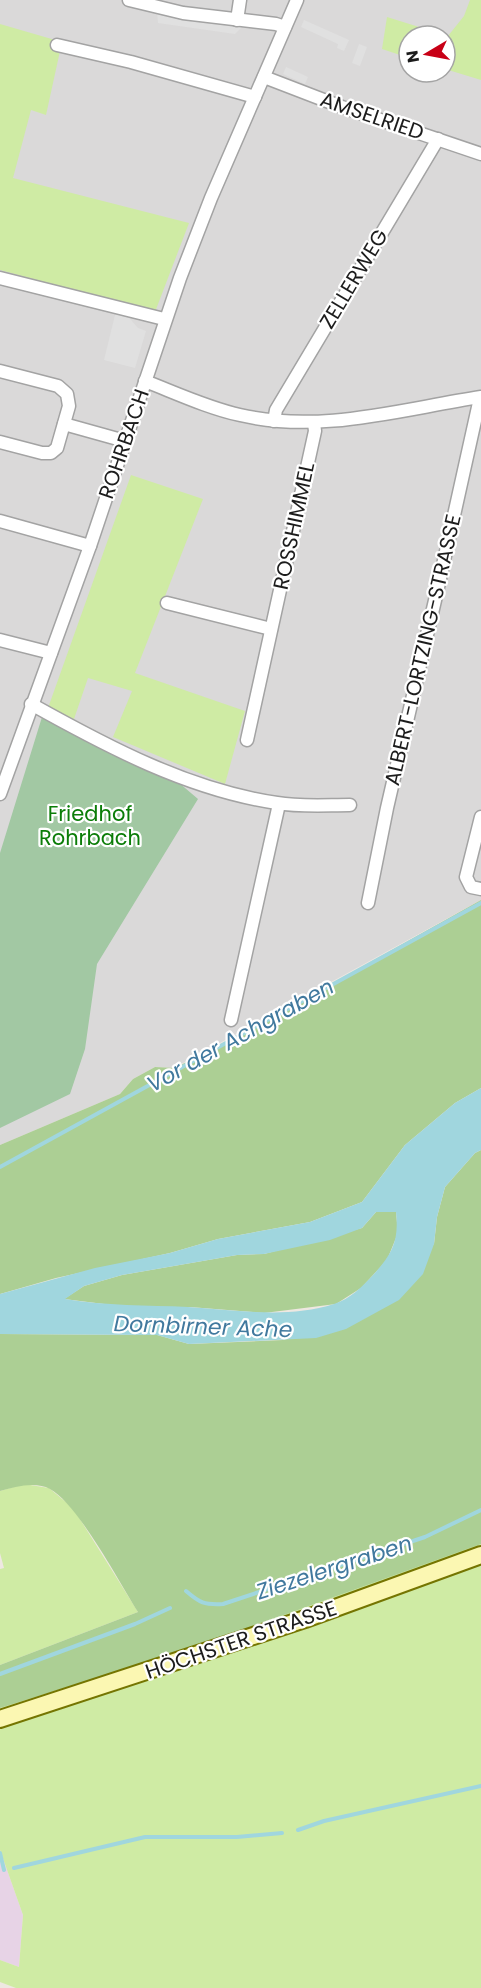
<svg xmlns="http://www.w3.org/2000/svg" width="481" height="1988" font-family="Poppins,sans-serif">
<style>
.residential{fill:#dad9d9;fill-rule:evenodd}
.industrial{fill:#e7d3e6}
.grass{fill:#cfeba4}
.forest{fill:#accf94}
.cemetery{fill:#a2c8a3}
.parking{fill:#e0e0e0}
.water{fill:#a0d6de;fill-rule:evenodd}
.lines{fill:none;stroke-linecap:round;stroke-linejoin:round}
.stream{stroke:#a0d6de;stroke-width:4}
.minor-casing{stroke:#a3a3a3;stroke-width:15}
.secondary-casing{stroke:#757501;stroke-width:20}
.minor{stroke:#fff;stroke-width:12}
.secondary{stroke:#fbf7b2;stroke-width:16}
.labels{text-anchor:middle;stroke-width:4.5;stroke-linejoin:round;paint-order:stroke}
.street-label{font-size:21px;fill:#1c1c1c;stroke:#fff}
.park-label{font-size:21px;fill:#0b7d08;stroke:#fff}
.water-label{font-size:22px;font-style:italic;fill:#41799e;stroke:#fff}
</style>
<rect width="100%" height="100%" fill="#eee8e1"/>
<!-- residential -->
<path class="residential" d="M 0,0 L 481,0 L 481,900 L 174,1068 L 155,1067 L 133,1079 L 120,1094 L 0,1145 ZM 409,36 L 445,36 L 445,72 L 409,72 Z"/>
<!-- industrial -->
<polygon class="industrial" points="0,1850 23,1915 19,1967 0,1960"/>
<!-- grass -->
<g class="grass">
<polygon points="470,0 481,0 481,80 445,69 445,36 409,36 409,58 382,49 387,17 448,36 464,16"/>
<polygon points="0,24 62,42 46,115 31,110 13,178 189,223 155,312 0,270"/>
<polygon points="131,475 203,499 135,673 245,711 225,784 113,737 132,691 88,678 74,719 48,708"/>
<polygon points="24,1484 49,1488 73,1508 138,1612 0,1665 0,1569 4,1568 0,1553 0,1491"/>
<polygon points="481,1533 481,1988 16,1988 0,1982 0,1960 19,1967 23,1915 0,1850 0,1708"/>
</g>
<!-- forest -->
<g class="forest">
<polygon points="481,900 481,1088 455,1103 405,1145 362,1202 310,1222 218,1239 170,1253 56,1278 0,1294 0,1145 120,1094 133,1079 155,1067 175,1068 269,1019"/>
<path d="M 481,1150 L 481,1544 L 192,1648 L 0,1708 L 0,1665 L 138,1612 C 119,1582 78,1504 50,1489 C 35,1481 15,1487 0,1491 L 0,1334 L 157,1335 L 189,1344 L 283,1340 L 434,1244 L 437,1217 L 445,1187 L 475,1153 Z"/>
<polygon points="376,1212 396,1212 398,1233 387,1260 361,1288 336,1304 264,1313 190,1307 128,1307 64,1299 84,1286 122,1275 237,1255 264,1254 362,1228"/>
</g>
<!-- cemetery -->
<polygon class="cemetery" points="42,717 178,782 198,799 97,964 85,1049 70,1094 0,1128 0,853"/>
<!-- parking -->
<g class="parking">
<polygon points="157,13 243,26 235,34 158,23"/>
<polygon points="304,20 349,40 344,51 337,48 338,44 301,27"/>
<polygon points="359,44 367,47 360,66 352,63"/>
<polygon points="286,67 308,77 305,84 283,74"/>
<polygon points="116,311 125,313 138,328 146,331 135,368 104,360"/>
</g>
<!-- water -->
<path class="water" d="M 481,1088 L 481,1150 L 475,1153 L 445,1187 L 437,1217 L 434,1244 L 423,1274 L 399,1300 L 346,1329 L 316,1338 L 189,1344 L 157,1335 L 0,1334 L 0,1294 L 95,1268 L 170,1253 L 218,1239 L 310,1222 L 362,1202 L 405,1145 L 455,1103 ZM 376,1212 L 396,1212 C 399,1240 393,1253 374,1274 C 363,1286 350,1299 334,1304 C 287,1319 237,1310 188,1307 C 147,1305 106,1306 65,1299 L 84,1286 L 122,1275 L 237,1255 L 264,1254 L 330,1240 L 362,1228 Z"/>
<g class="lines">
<!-- stream -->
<g class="stream">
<polyline points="0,1167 481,903"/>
<path d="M 186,1591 C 200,1603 204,1605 223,1604 L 425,1537 L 481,1510"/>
<polyline points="0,1674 135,1624 170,1608"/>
<polyline points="298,1830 324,1821 481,1786"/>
<polyline points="0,1853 4,1870"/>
<polyline points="14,1868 145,1837 237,1837 282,1833"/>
</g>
<!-- minor casing -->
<g class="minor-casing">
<g id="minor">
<polyline points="129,0 183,13 276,24 285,27"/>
<polyline points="237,20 240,0"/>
<polyline points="57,45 131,62 255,97"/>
<polyline points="264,77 342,107 481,154"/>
<polyline points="0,278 164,319"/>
<polyline points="0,371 58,386 67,394 69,406 57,448 51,453 42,453 0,442"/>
<path d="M 145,381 C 176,393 208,408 240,415 C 321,434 401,409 481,397"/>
<polyline points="274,421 276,410 438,139"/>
<polyline points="64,424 125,441"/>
<polyline points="0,521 90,546"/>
<polyline points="167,603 271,629"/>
<polyline points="0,640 51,653"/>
<path d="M 31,704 C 108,747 189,790 277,803 C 300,807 326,805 350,805"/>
<polyline points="247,740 315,431 314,423"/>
<polyline points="0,794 90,546 180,278 211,198 297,0"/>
<polyline points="481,817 466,877 471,887 481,889"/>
<polyline points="368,903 387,808 439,583 480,398"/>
<polyline points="231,1020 279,804"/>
</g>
</g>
<!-- secondary casing -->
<g class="secondary-casing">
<polyline id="secondary" points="0,1719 305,1619 481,1555"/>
</g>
<!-- minor -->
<use href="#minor" class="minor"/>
<!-- secondary -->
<use href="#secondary" class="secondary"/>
</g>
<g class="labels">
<!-- street labels -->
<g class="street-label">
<text transform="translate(372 116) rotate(19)" y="7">AMSELRIED</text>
<text transform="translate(354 279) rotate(-59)" y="7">ZELLERWEG</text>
<text transform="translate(124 444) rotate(-71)" y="7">ROHRBACH</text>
<text transform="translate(294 526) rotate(-78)" y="7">ROSSHIMMEL</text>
<text transform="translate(423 650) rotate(-77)" y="7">ALBERT-LORTZING-STRASSE</text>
<text transform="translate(241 1640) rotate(-19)" y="7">HÖCHSTER STRASSE</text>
</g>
<!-- park labels -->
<g class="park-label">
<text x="90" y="821">Friedhof<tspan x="90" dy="24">Rohrbach</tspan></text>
</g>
<!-- water labels -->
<g class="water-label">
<text transform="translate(240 1035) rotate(-29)" y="8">Vor der Achgraben</text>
<text transform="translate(203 1326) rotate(2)" y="8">Dornbirner Ache</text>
<text transform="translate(334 1567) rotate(-18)" y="8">Ziezelergraben</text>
</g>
</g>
<!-- north arrow -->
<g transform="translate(427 54) rotate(260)"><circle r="28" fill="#ffffff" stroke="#a4a4a4" stroke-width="1.5"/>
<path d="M0-4.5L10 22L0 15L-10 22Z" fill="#c80016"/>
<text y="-9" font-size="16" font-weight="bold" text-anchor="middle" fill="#1c1c1c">N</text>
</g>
</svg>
